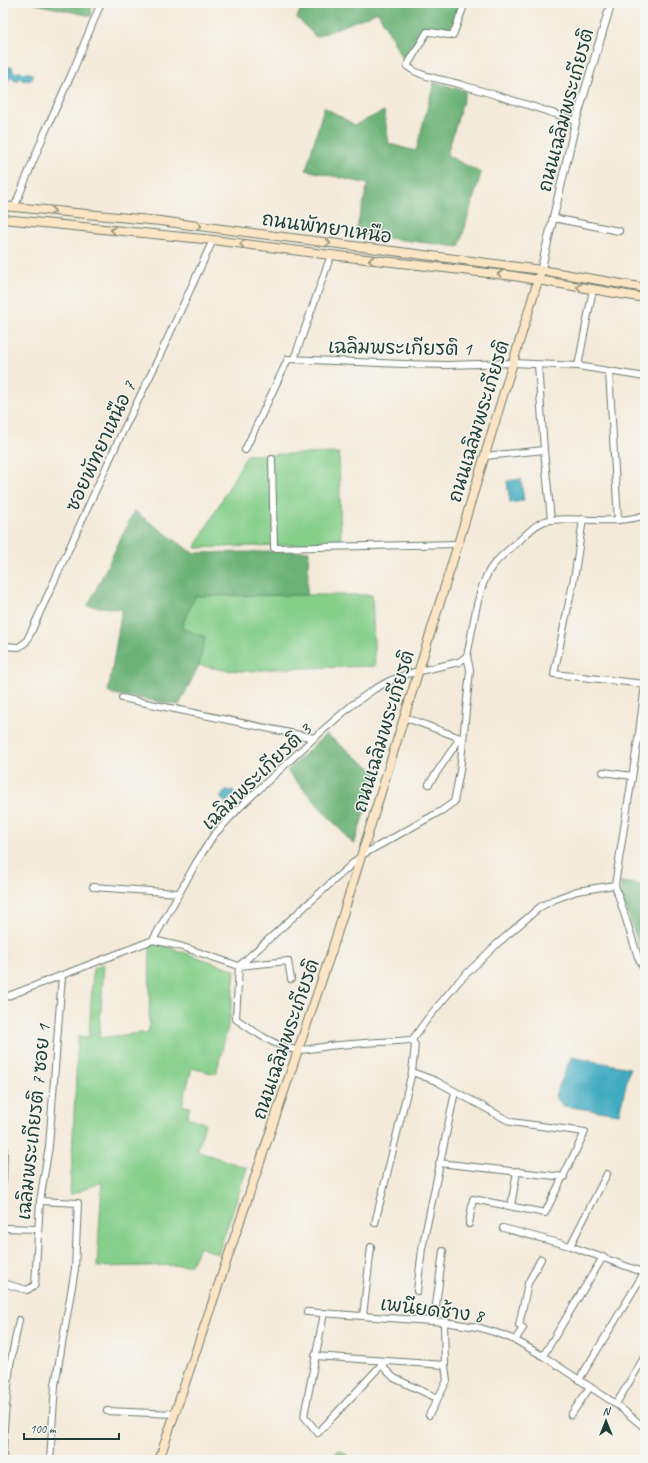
<svg xmlns="http://www.w3.org/2000/svg" width="648" height="1463" font-family="Caveat,'Playpen Sans Thai',sans-serif">
<style>
.green{fill:#86cf8b;stroke:#528660}
.forest{fill:#6cb277;stroke:#467856}
.water{fill:#41aac1;stroke:#30747a}
.lines{fill:none;stroke-linecap:round;stroke-linejoin:round}
.minor-casing{stroke:#6a7a6e;stroke-width:8}
.tertiary-casing{stroke:#6a7a6e;stroke-width:9}
.secondary-casing{stroke:#6a7a6e;stroke-width:10}
.minor{stroke:#fff;stroke-width:6}
.tertiary{stroke:#fff;stroke-width:7}
.secondary{stroke:#fce5c4;stroke-width:8}
.oneway{stroke:#8e917c}
.labels{text-anchor:middle;stroke-width:3;stroke-linejoin:round;paint-order:stroke}
.street-label{font-size:19px;fill:#1f3d34;stroke:#f6f6f2}
</style>
<rect width="100%" height="100%" fill="#f6f6f2"/>
<filter id="ink" filterUnits="userSpaceOnUse"><feTurbulence type="fractalNoise" baseFrequency=".025" numOctaves="2"/><feDisplacementMap in="SourceGraphic" scale="8" xChannelSelector="R" yChannelSelector="G"/><feConvolveMatrix kernelMatrix="1 2 1 2 8 2 1 2 1" color-interpolation-filters="sRGB"/></filter>
<filter id="wash" filterUnits="userSpaceOnUse"><feTurbulence type="fractalNoise" baseFrequency=".012" numOctaves="4" result="noise"/><feDisplacementMap in="SourceGraphic" scale="16" xChannelSelector="R" yChannelSelector="G"/><feGaussianBlur stdDeviation="0.9" result="paint"/><feColorMatrix in="noise" values="0 0 0 0 0 0 0 0 0 0 0 0 0 0 0 0 0 1.4 0 .05"/><feComposite in="paint" operator="in"/></filter>
<g filter="url(#wash)">
<rect width="100%" height="100%" fill="#f4ead9"/>
<!-- green -->
<g class="green">
<polygon points="339,453 341,544 310,544 195,548 247,455"/>
<path d="M 195,595 L 372,595 L 375,666 L 271,669 C 245,673 224,671 199,665 L 205,637 L 181,628 Z"/>
<polygon points="150,945 162,945 235,970 230,1018 216,1074 192,1068 182,1105 190,1107 187,1117 205,1123 197,1151 247,1168 218,1254 199,1247 191,1265 97,1267 102,1182 70,1195 78,1036 89,1037 93,969 104,964 99,1038 149,1032"/>
<polygon points="339,1450 352,1458 350,1460 330,1460"/>
</g>
<!-- forest -->
<g class="forest">
<polygon points="31,3 92,3 91,16"/>
<polygon points="303,3 461,3 450,30 426,26 404,61 378,12 316,37 297,18"/>
<polygon points="434,82 466,91 447,155 481,173 459,247 355,234 368,184 306,170 324,107 355,125 384,111 389,144 416,151"/>
<polygon points="134,511 193,553 309,551 307,595 195,596 181,628 205,637 199,665 179,705 108,693 122,609 88,606"/>
<polygon points="326,734 377,773 354,845 287,771"/>
<polygon points="621,882 645,885 645,963 621,895"/>
</g>
<!-- water -->
<g class="water">
<polygon points="8,67 13,67 12,70 16,73 21,71 23,73 31,73 33,76 32,79 29,81 25,80 23,81 19,77 18,81 15,81 12,77 7,77 9,80 8,82 3,82 3,70 9,71"/>
<polygon points="521,479 524,501 510,503 507,481"/>
<polygon points="227,789 229,791 233,790 235,794 226,803 221,799 221,795"/>
<polygon points="571,1057 630,1068 619,1114 563,1106 555,1096"/>
</g>
</g>
<g filter="url(#ink)">
<g class="lines">
<!-- minor casing -->
<g class="minor-casing">
<g id="minor">
<path d="M 465,3 L 453,35 C 444,36 436,31 427,32 L 407,66 C 421,78 444,79 462,85 C 500,96 538,108 576,121"/>
<polyline points="14,208 45,132 72,73 101,3"/>
<polyline points="553,218 619,231"/>
<polyline points="294,359 331,255"/>
<polyline points="538,365 544,450 551,520"/>
<polyline points="578,366 593,289"/>
<polyline points="609,371 618,520"/>
<polyline points="245,450 288,359 403,364 447,365 513,363 578,366 645,377"/>
<polyline points="485,456 544,450"/>
<polyline points="272,459 274,548 458,544"/>
<polyline points="583,519 575,573 554,674 645,684"/>
<polyline points="3,646 19,647 26,642 31,632 119,439 154,368 213,240"/>
<polyline points="645,685 639,733 615,885 638,957 645,972"/>
<polyline points="122,698 314,738"/>
<polyline points="404,717 463,739"/>
<polyline points="603,772 632,776"/>
<polyline points="429,784 460,738"/>
<polyline points="93,887 178,893"/>
<path d="M 153,940 L 196,863 L 213,836 L 240,807 L 314,738 L 352,705 L 373,690 L 389,681 L 407,674 L 459,662 L 467,656 C 473,630 476,594 489,571 C 496,559 511,548 521,539 C 531,530 538,521 551,520 C 581,517 617,525 645,515"/>
<polyline points="291,979 288,961 239,966 362,855 441,811 454,802 460,771 470,670 467,656"/>
<path d="M 3,998 L 153,940 L 183,947 L 239,966 L 236,1019 C 253,1031 274,1046 296,1050 C 299,1051 323,1047 329,1046 C 356,1043 384,1042 412,1040 L 428,1018 L 459,981 L 497,944 L 540,907 L 553,900 L 577,891 L 615,885"/>
<polyline points="412,1072 436,1081 511,1122 585,1132 545,1213 473,1199 469,1224"/>
<polyline points="439,1163 564,1177"/>
<polyline points="3,1182 4,1150"/>
<polyline points="40,1201 78,1203 75,1269 55,1385 50,1460"/>
<polyline points="511,1206 517,1171"/>
<polyline points="375,1223 412,1072 415,1045 412,1040"/>
<polyline points="3,1228 38,1229"/>
<polyline points="503,1228 570,1246 645,1273"/>
<polyline points="570,1246 607,1174"/>
<polyline points="3,1283 27,1290 35,1285 40,1201 49,1146 62,976"/>
<polyline points="417,1291 422,1249 455,1092"/>
<polyline points="307,1312 444,1322 477,1327 500,1334 515,1340 543,1356 616,1404 645,1428"/>
<polyline points="324,1313 304,1416 318,1433 384,1362"/>
<polyline points="363,1316 371,1247"/>
<polyline points="434,1321 443,1251"/>
<polyline points="515,1340 523,1328 519,1325 528,1283 541,1259"/>
<polyline points="315,1356 445,1365"/>
<polyline points="543,1356 603,1257"/>
<polyline points="384,1362 383,1367 394,1378 437,1398"/>
<polyline points="579,1380 644,1273"/>
<polyline points="616,1404 645,1356"/>
<polyline points="107,1411 174,1414"/>
<polyline points="429,1415 447,1381 445,1365 444,1322"/>
<polyline points="571,1415 590,1387"/>
<polyline points="3,1460 4,1426 10,1365 19,1320"/>
</g>
</g>
<!-- tertiary casing -->
<g class="tertiary-casing">
<polyline id="tertiary" points="541,270 576,121 611,3"/>
</g>
<!-- secondary casing -->
<g class="secondary-casing">
<g id="secondary">
<polyline points="3,206 160,221 541,270 645,288"/>
<polyline points="3,219 213,240 331,255 514,276 645,298"/>
<polyline points="159,1460 332,950 458,544 541,270"/>
</g>
</g>
<!-- minor -->
<use href="#minor" class="minor"/>
<!-- tertiary -->
<use href="#tertiary" class="tertiary"/>
<!-- secondary -->
<use href="#secondary" class="secondary"/>
</g>
<!-- one-way arrows -->
<defs><path id="oneway-chevron" d="M-2-3.5L2.5 0L-2 3.5" fill="none" stroke-width="1.6" stroke-linecap="round" stroke-linejoin="round"/></defs>
<g class="oneway">
<use href="#oneway-chevron" transform="translate(53 211) rotate(5)"/>
<use href="#oneway-chevron" transform="translate(199 226) rotate(7)"/>
<use href="#oneway-chevron" transform="translate(113 230) rotate(-174)"/>
<use href="#oneway-chevron" transform="translate(328 243) rotate(8)"/>
<use href="#oneway-chevron" transform="translate(242 244) rotate(-172)"/>
<use href="#oneway-chevron" transform="translate(371 260) rotate(-173)"/>
<use href="#oneway-chevron" transform="translate(500 274) rotate(-174)"/>
<use href="#oneway-chevron" transform="translate(579 287) rotate(-170)"/>
</g>
</g>
<g class="labels">
<!-- street labels -->
<g class="street-label">
<text transform="translate(565 110) rotate(-75)" y="7">ถนนเฉลิมพระเกียรติ</text>
<text transform="translate(327 227) rotate(8)" y="7">ถนนพัทยาเหนือ</text>
<text transform="translate(400 347) rotate(1)" y="7">เฉลิมพระเกียรติ 1</text>
<text transform="translate(478 421) rotate(-73)" y="7">ถนนเฉลิมพระเกียรติ</text>
<text transform="translate(100 446) rotate(-65)" y="7">ซอยพัทยาเหนือ 7</text>
<text transform="translate(383 731) rotate(-73)" y="7">ถนนเฉลิมพระเกียรติ</text>
<text transform="translate(256 776) rotate(-44)" y="7">เฉลิมพระเกียรติ 3</text>
<text transform="translate(285 1039) rotate(-71)" y="7">ถนนเฉลิมพระเกียรติ</text>
<text transform="translate(33 1122) rotate(-84)" y="7">เฉลิมพระเกียรติ 7 ซอย 1</text>
<text transform="translate(432 1309) rotate(7)" y="7">เพนียดช้าง 8</text>
</g>
</g>
<!-- margin -->
<rect width="648" height="1463" fill="none" stroke="#f6f6f2" stroke-width="16"/>
<!-- north arrow -->
<g transform="translate(606 1421)" stroke="#f6f6f2" stroke-width="3" paint-order="stroke">
<path d="M0-3L7 15L0 10L-7 15Z" fill="#1f3d34"/>
<text y="-6" font-size="11" font-weight="bold" text-anchor="middle" fill="#1f3d34">N</text>
</g>
<!-- scale -->
<path d="M24 1433v6h95v-6" fill="none" stroke="#1f3d34" stroke-width="2"/>
<text x="30" y="1433" font-size="12" fill="#1f3d34" stroke="#f6f6f2" stroke-width="3" paint-order="stroke">100 m</text>
</svg>
